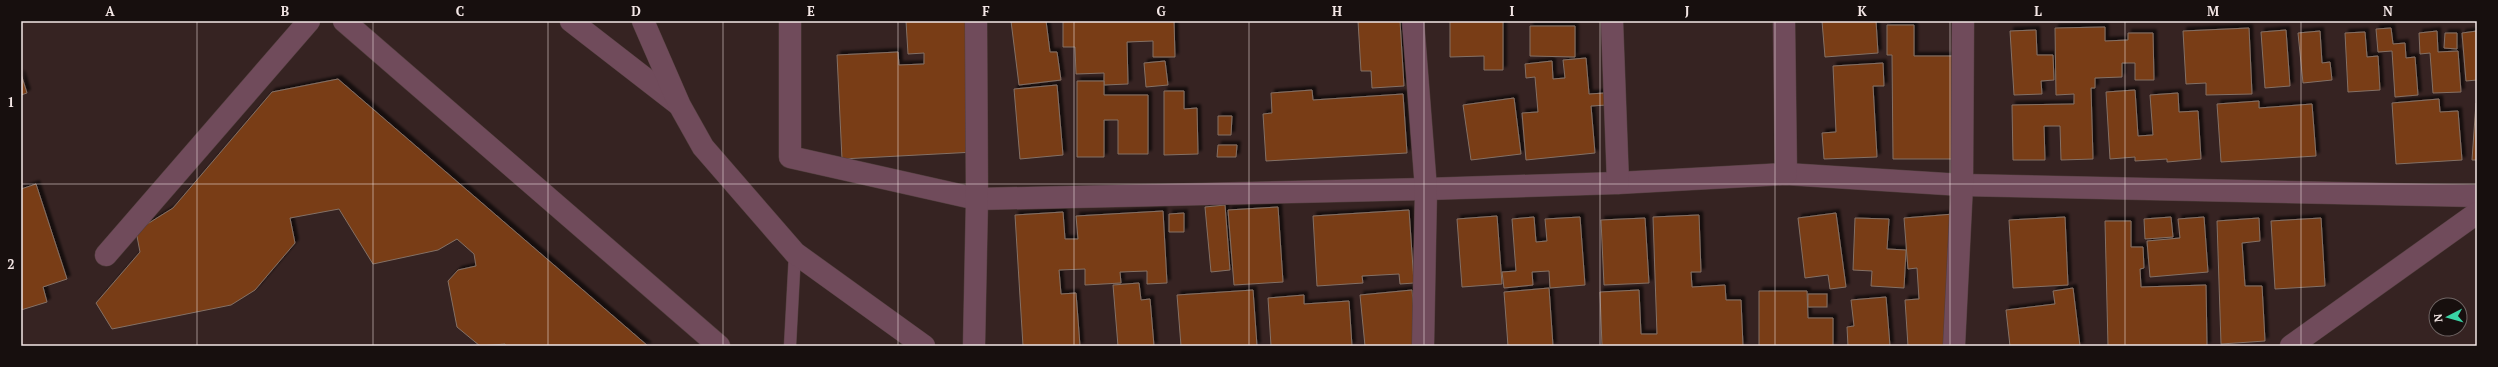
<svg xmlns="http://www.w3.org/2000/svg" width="2498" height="367" font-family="'PT Serif',serif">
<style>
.building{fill:#793d15;stroke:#847065;filter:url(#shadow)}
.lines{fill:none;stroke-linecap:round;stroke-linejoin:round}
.lane-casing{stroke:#513e3d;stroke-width:13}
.street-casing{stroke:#513e3d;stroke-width:23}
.lane{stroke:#704b5b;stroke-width:12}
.street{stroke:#704b5b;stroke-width:22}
.grid{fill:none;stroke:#f4e7e6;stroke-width:1;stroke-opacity:0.55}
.neatline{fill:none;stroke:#f4e7e6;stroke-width:1.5}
.grid-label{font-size:13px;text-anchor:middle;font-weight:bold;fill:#f4e7e6}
</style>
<defs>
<filter id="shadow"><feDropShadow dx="3.5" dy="-3.5" stdDeviation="1" flood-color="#0009"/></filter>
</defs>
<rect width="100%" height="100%" fill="#362322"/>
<!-- building -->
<g class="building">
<polygon points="906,21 979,21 975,152 842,159 837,55 898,52 899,65 924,64 924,53 908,54"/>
<polygon points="1011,21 1046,21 1050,52 1057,52 1061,80 1019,85"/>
<polygon points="1063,21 1174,21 1175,57 1153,57 1153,41 1127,42 1128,84 1104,85 1104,73 1076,74 1075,47 1063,47"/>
<polygon points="1358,21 1400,21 1404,86 1372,88 1371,71 1361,71"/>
<polygon points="1450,21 1503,21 1503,70 1484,70 1484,56 1450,57"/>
<polygon points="1822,21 1876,21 1878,53 1825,57"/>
<polygon points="1887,25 1914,25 1914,56 1953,56 1953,159 1893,159 1892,55 1887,55"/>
<polygon points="1530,26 1575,26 1575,57 1530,56"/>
<polygon points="2105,27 2105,41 2128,40 2128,33 2153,33 2154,80 2135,80 2135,63 2122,63 2122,77 2095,78 2095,88 2091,88 2093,159 2061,160 2060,126 2044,126 2045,160 2013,160 2012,105 2074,104 2074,94 2056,95 2055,28"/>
<polygon points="2249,28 2252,94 2206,95 2206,83 2186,84 2183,31"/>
<polygon points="2391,28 2393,44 2405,43 2406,58 2415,57 2418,95 2395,97 2392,51 2378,52 2376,29"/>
<polygon points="2036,30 2037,55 2053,55 2054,80 2041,81 2042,94 2014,95 2010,31"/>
<polygon points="2286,30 2290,86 2265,88 2261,32"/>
<polygon points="2320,31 2322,63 2330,62 2332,80 2303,83 2298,33"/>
<polygon points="2437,31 2438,52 2458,51 2461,92 2433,93 2430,53 2420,54 2419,33"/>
<polygon points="2477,31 2477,80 2466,81 2462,33"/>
<polygon points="2365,32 2367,57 2378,56 2380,90 2348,92 2345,33"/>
<polygon points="2445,33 2457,33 2457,49 2444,48"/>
<polygon points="1586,58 1589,94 1605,93 1607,105 1591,106 1595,153 1526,160 1522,113 1538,112 1535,77 1526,78 1525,64 1552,61 1553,79 1565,78 1563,60"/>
<polygon points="1165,61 1168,85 1146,87 1144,63"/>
<polygon points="1883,63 1884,86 1873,86 1877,157 1824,159 1822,133 1836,132 1833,66"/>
<polygon points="21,74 27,93 21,95"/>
<polygon points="338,79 648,346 506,346 505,344 480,346 457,327 448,281 458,270 476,266 474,254 457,239 438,250 373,264 339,209 290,218 295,243 255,290 231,305 112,329 96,303 140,252 136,231 173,208 272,92"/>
<polygon points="1077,81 1104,81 1104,95 1148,95 1148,154 1118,154 1118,120 1104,120 1104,157 1077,157"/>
<polygon points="1057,85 1063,155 1020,159 1014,89"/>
<polygon points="1312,90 1313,100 1403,94 1407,153 1266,161 1263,114 1272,113 1271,93"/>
<polygon points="2135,90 2138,136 2153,135 2150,95 2178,93 2179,112 2198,111 2201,159 2167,162 2167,159 2135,161 2135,157 2110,159 2106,92"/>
<polygon points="1164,91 1184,91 1184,109 1197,108 1198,154 1164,155"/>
<polygon points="1514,98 1521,154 1471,160 1463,105"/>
<polygon points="2439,99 2440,112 2458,111 2462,160 2396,164 2392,103"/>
<polygon points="2259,101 2259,108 2312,104 2316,156 2221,162 2217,104"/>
<polygon points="2476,103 2477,103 2477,160 2472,160"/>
<polygon points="1218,116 1232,116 1231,135 1218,135"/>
<polygon points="1218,145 1237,145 1236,157 1217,157"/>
<polygon points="36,184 67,279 43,287 47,302 21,310 21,189"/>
<polygon points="1225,205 1230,270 1211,272 1205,207"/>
<polygon points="1278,207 1283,282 1234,285 1228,210"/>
<polygon points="1409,210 1414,283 1400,284 1399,274 1362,276 1363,283 1317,286 1313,216"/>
<polygon points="1163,211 1167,283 1147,284 1147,271 1120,272 1121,283 1085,285 1085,269 1059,270 1061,294 1076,293 1080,346 1023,346 1015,215 1063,212 1065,239 1078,239 1076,216"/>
<polygon points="1184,213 1184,232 1169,232 1169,214"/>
<polygon points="1836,213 1846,287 1830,289 1828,275 1805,278 1798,218"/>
<polygon points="1954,214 1951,346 1908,346 1905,300 1919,299 1917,268 1908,269 1904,218"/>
<polygon points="1699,215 1701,272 1691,272 1692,287 1725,285 1726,300 1741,300 1743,346 1602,346 1600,292 1639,290 1641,334 1657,334 1653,217"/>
<polygon points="1497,216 1502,284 1462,287 1457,219"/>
<polygon points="1534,217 1536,242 1547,241 1545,219 1580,217 1585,285 1550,288 1549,271 1532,272 1533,285 1504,288 1502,272 1516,271 1512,219"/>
<polygon points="2065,217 2068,285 2013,288 2009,220"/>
<polygon points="2171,217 2173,237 2145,239 2144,219"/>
<polygon points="2204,217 2208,272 2150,277 2147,241 2180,238 2178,219"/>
<polygon points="1645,218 1649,283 1604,285 1601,220"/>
<polygon points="1855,218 1889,219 1887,249 1906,250 1904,288 1871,286 1872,271 1853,270"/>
<polygon points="2259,218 2260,241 2242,243 2245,286 2262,286 2265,341 2221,344 2217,221"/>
<polygon points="2321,218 2325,286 2275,289 2271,221"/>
<polygon points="2105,221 2131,221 2131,247 2143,247 2144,268 2140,269 2141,287 2206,285 2207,346 2108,346"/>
<polygon points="1139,283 1141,300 1150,299 1154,346 1118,346 1113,285"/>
<polygon points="1549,288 1553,346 1508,346 1504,292"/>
<polygon points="2073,288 2080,346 2010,346 2006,310 2055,304 2053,291"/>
<polygon points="1253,290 1257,346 1181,346 1177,295"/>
<polygon points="1412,290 1417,346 1365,346 1360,295"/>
<polygon points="1759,291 1807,291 1808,318 1833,318 1833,346 1759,346"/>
<rect x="1808" y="294" width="19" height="13"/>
<polygon points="1304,295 1304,304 1349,301 1352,346 1271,346 1268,298"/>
<polygon points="1886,297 1890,346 1848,346 1847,327 1854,326 1851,300"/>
</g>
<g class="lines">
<!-- lane casing -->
<g class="lane-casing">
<polyline id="lane" points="790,346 795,253"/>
</g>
<!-- street casing -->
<g class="street-casing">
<g id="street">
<polyline points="344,21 719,346"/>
<polyline points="571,21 678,104"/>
<polyline points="643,21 680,106 703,147 795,253 924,346"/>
<polyline points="790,21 790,157 977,199 1426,189 1618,183 1786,174 1962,185 2477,196"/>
<polyline points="1413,21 1426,189 1423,346"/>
<polyline points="1612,21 1618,183"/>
<polyline points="1784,21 1786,174"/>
<polyline points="106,255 309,21"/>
<polyline points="974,346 977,199 976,21"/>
<polyline points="1954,346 1962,185 1963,21"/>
<polyline points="2291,346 2477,213"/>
</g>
</g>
<!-- lane -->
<use href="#lane" class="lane"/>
<!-- street -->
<use href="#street" class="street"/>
</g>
<!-- grid -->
<path class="grid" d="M 197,21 L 197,346M 373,21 L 373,346M 548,21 L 548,346M 723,21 L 723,346M 898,21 L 898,346M 1074,21 L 1074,346M 1249,21 L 1249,346M 1424,21 L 1424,346M 1600,21 L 1600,346M 1775,21 L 1775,346M 1950,21 L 1950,346M 2125,21 L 2125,346M 2301,21 L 2301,346M 21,184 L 2477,184"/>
<!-- border -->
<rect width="2498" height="367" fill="none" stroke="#170f0e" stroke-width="44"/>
<!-- north arrow -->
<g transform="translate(2448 317) rotate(264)"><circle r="19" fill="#170f0e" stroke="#6f6564"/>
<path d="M0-3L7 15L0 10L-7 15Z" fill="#39d4a5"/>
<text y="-6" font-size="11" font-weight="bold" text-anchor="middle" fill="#f4e7e6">N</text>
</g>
<rect x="22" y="22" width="2454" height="323" class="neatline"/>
<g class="grid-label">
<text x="110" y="16">A</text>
<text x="285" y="16">B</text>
<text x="460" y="16">C</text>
<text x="636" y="16">D</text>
<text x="811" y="16">E</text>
<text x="986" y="16">F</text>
<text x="1161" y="16">G</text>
<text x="1337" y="16">H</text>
<text x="1512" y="16">I</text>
<text x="1687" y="16">J</text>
<text x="1862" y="16">K</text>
<text x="2038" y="16">L</text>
<text x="2213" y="16">M</text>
<text x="2388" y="16">N</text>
<text x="11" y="107">1</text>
<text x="11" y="269">2</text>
</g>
</svg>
